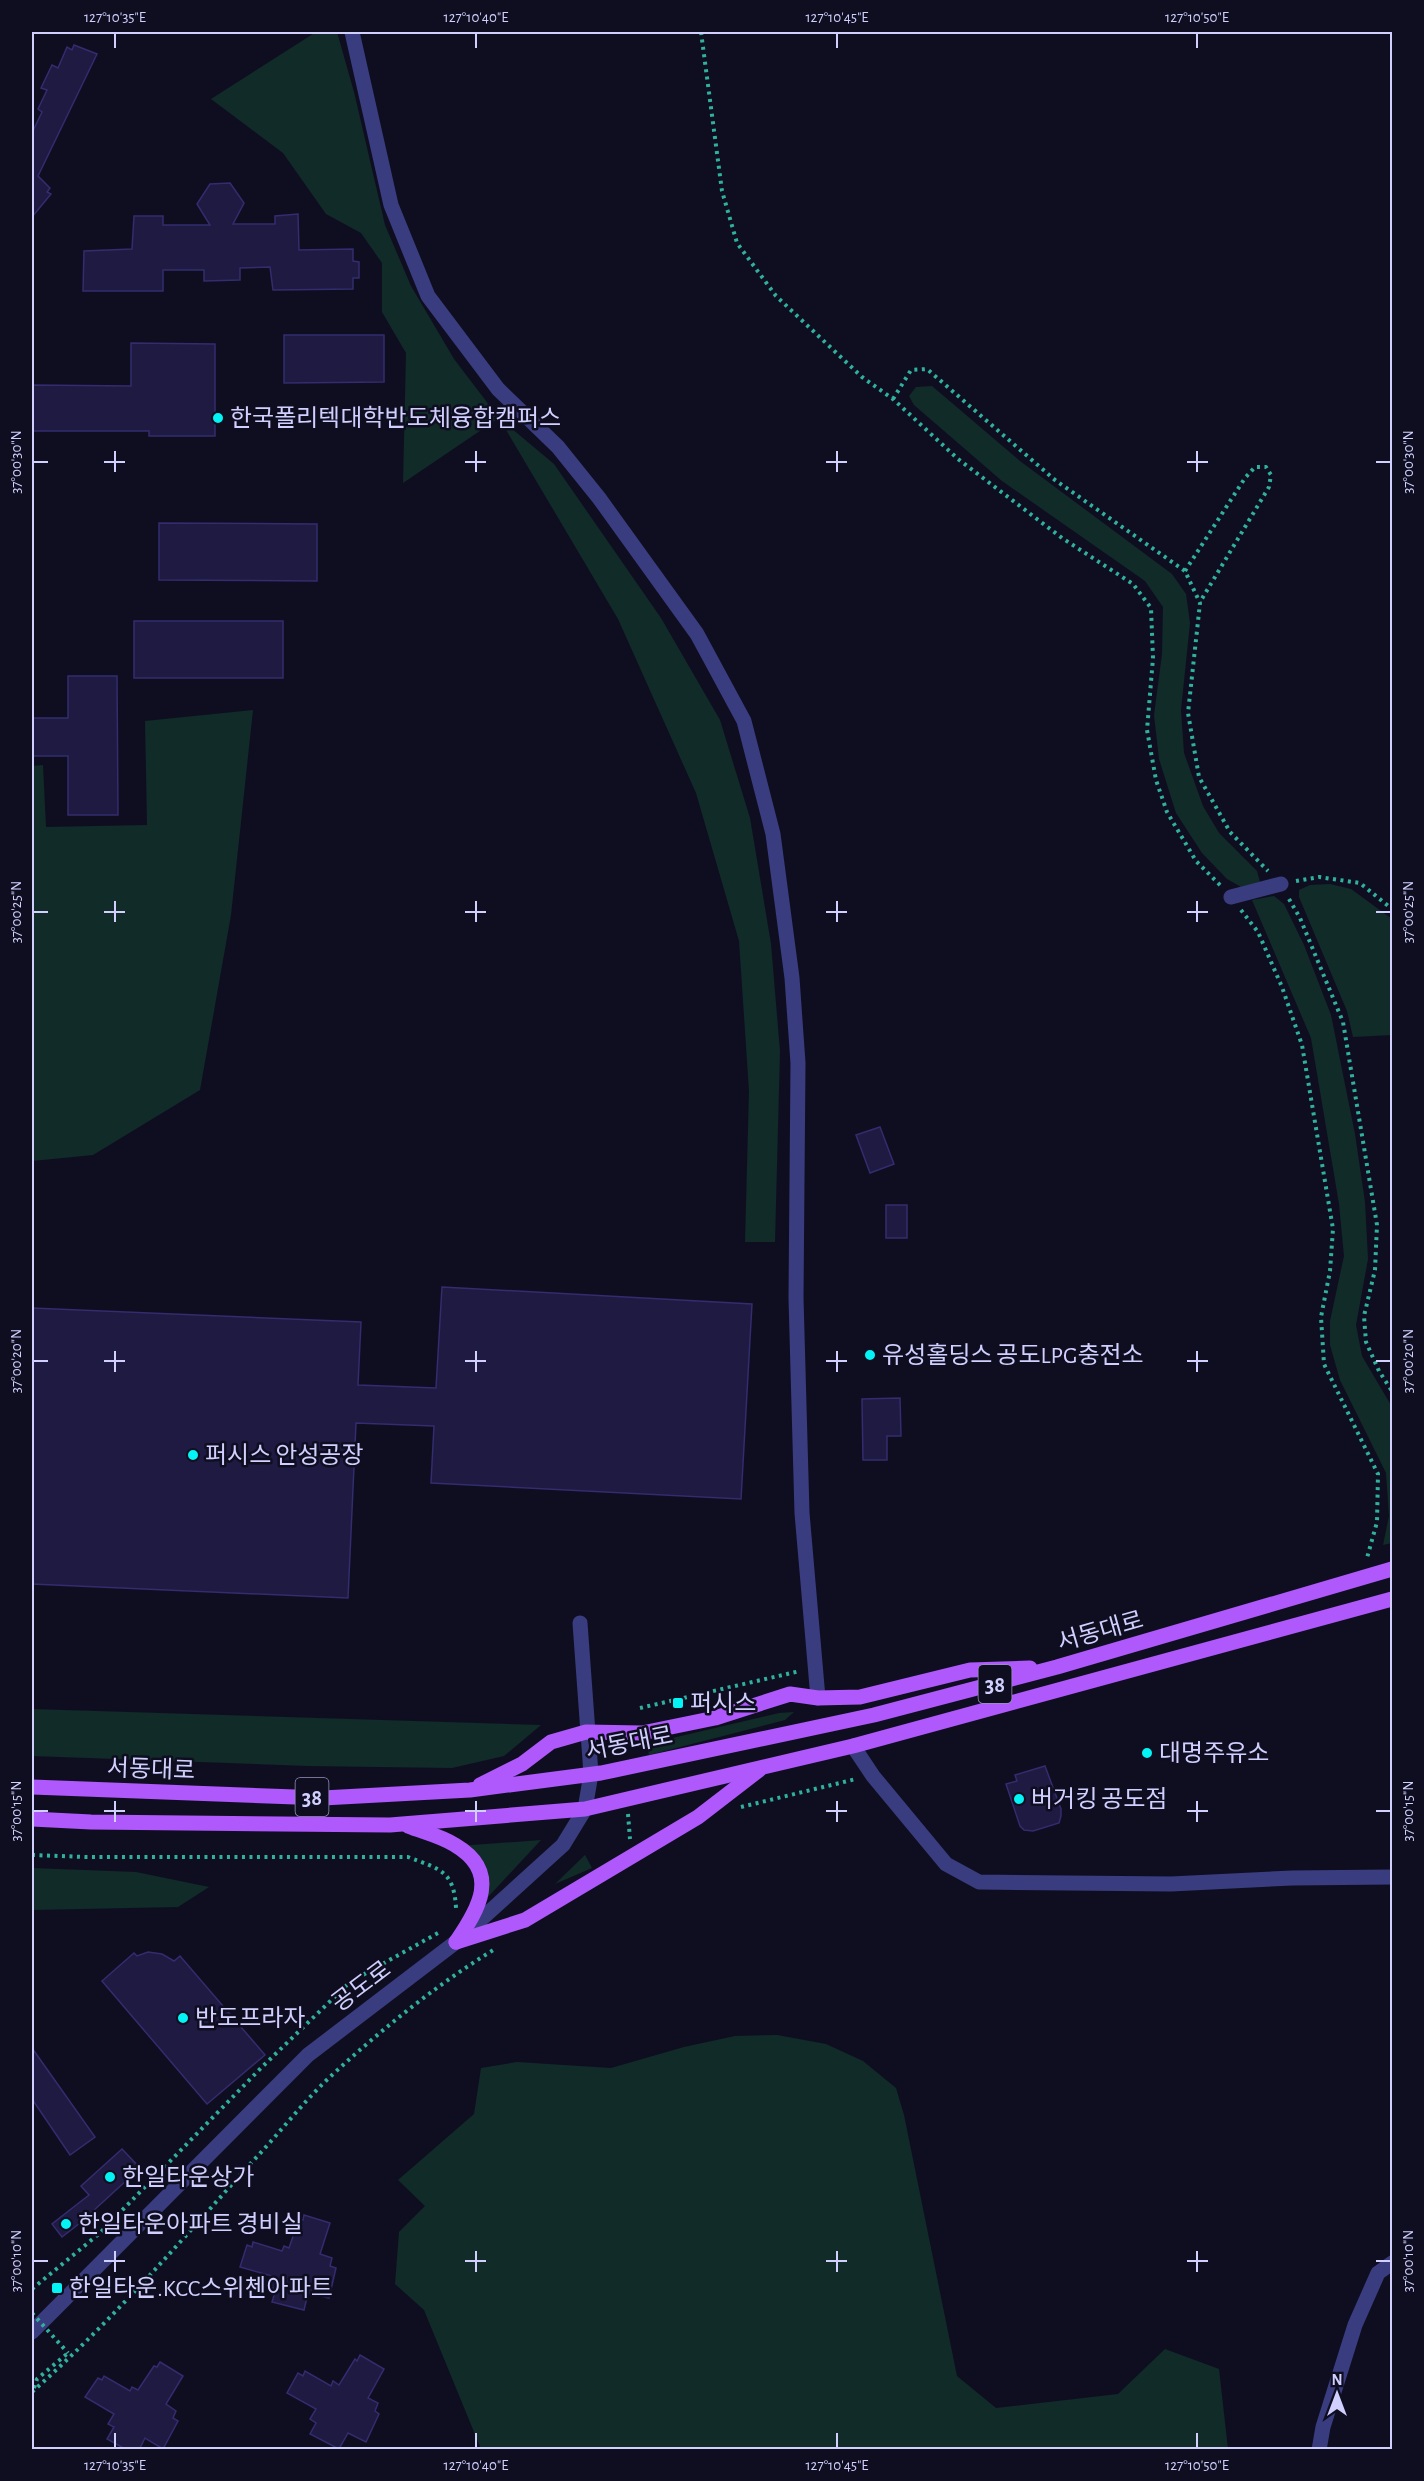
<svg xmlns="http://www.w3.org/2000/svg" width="1424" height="2481" font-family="'Alegreya Sans','Noto Sans KR',sans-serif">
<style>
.green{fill:#112b28}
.building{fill:#1e1a42;stroke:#332c6e;stroke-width:1.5}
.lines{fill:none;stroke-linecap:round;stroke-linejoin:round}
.path{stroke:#30b19d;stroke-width:4;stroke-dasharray:3 4.5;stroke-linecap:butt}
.minor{stroke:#393d80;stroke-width:15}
.major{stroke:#af58fc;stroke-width:15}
.path-bridge{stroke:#30b19d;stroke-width:4;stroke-dasharray:3 4.5;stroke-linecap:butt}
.ticks{fill:none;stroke:#d0cffe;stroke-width:2}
.poi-dot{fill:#04f4f5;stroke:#0f0e21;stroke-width:2}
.labels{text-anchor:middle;stroke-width:5;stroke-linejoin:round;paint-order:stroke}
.shield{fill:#0f0e21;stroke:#9695bc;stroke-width:1.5}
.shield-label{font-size:22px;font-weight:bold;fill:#d0cffe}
.poi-label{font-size:24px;fill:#d0cffe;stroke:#0f0e21;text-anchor:start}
.street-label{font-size:24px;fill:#d0cffe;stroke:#0f0e21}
.neatline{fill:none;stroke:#d0cffe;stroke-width:2}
.ticks-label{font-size:15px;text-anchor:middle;fill:#d0cffe}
</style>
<rect width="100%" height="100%" fill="#0f0e21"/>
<!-- green -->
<g class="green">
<polygon points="316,32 337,32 354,92 385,225 411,286 454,359 499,418 554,464 661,618 720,720 750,818 771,944 780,1051 775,1242 745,1242 749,1091 739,941 696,793 618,619 499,418 403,483 406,353 382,312 382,263 361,233 326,214 283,153 211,99"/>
<polygon points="932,386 1020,461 1172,574 1186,594 1190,623 1181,710 1184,753 1203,806 1219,833 1257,871 1260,882 1241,887 1227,879 1202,853 1176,813 1159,759 1154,715 1162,654 1163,607 1145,581 1002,481 914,405 909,396 916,387"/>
<polygon points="253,710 231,915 200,1090 93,1155 32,1161 32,766 43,765 46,827 147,825 145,721"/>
<polygon points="1330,884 1351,889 1392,919 1392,1035 1353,1037 1347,1011 1299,897 1299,890 1310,885"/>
<polygon points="1274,896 1284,904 1304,945 1331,1015 1355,1134 1365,1202 1368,1259 1356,1325 1362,1356 1392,1407 1392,1543 1383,1545 1389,1516 1386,1473 1340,1380 1330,1345 1330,1321 1344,1256 1339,1204 1311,1038 1252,900"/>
<polygon points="32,1709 541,1725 504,1756 452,1768 308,1766 32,1756"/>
<polygon points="794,1712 785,1720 649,1755 647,1744 779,1713"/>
<polygon points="541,1840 488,1897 458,1846"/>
<polygon points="585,1855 592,1868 555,1884"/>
<polygon points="32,1868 136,1872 209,1887 178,1907 32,1910"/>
<polygon points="777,2035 826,2044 863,2061 896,2088 904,2115 957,2376 996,2408 1118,2394 1165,2349 1219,2369 1228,2449 481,2449 424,2310 395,2284 399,2232 425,2206 398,2180 474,2114 481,2068 517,2062 611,2068 684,2047 735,2036"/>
</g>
<!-- building -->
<g class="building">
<polygon points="74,45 97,54 38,176 50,188 47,192 51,194 32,217 32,133 42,112 38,109 47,90 41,88 52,65 58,68 67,47 72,50"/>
<polygon points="230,183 244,203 233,224 275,224 275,216 298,214 299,250 353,249 353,261 359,262 359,278 353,278 353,289 273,290 270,267 240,268 240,280 204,281 204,270 163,270 163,291 83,291 84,251 132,249 134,216 163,216 163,225 210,225 197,204 210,184"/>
<polygon points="284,335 384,335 384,382 284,383"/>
<polygon points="131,343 215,344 215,436 149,436 149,431 32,431 32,385 131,386"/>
<polygon points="159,523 317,524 317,581 159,580"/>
<rect x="134" y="621" width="149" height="57"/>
<polygon points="68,676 117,676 118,815 68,815 68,756 32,756 32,718 68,718"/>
<polygon points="880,1127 894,1164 870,1173 856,1135"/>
<rect x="886" y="1205" width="21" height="33"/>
<polygon points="442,1287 752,1304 741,1499 431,1483 434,1426 356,1423 348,1598 32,1584 32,1308 361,1322 358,1385 436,1388"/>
<polygon points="900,1398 901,1436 887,1436 887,1460 863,1460 862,1399"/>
<polygon points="1045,1766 1061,1809 1061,1816 1059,1823 1033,1831 1024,1830 1020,1826 1006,1784 1017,1781 1015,1775"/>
<polygon points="148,1952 162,1954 174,1961 180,1956 265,2055 207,2104 102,1981 134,1953 137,1956"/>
<polygon points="32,2048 95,2137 70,2155 32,2099"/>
<polygon points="122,2149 140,2168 80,2223 62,2237 52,2224 89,2195 81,2186"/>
<polygon points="304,2215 330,2223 320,2254 332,2258 330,2266 336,2268 329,2298 308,2293 304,2310 272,2302 276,2289 269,2287 272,2276 240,2267 247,2245 252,2247 253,2242 282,2251 284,2246 289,2248 299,2219 303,2220"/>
<polygon points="360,2355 384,2369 368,2398 378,2403 375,2411 379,2414 366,2442 348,2433 339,2449 310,2434 316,2423 310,2419 316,2409 287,2393 298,2373 303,2376 305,2371 331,2386 333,2381 339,2385 355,2359 357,2361"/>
<polygon points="160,2362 183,2376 166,2404 176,2411 173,2418 178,2421 163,2449 145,2438 139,2450 127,2450 107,2439 114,2427 108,2424 114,2414 85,2397 98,2378 102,2380 104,2376 130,2391 132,2387 138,2390 154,2366 157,2367"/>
</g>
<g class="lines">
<!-- path -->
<g class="path">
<polyline points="701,32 722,191 737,243 776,296 862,377 893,399 958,459 1062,538 1133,584 1151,608 1153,658 1147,730 1156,780 1167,812 1196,861 1221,886"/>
<polyline points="893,399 911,370 927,369 1055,480 1185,571 1200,603 1188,713 1199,777 1230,832 1268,871"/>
<polyline points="1185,571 1245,478 1255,467 1266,467 1271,475 1269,487 1200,602"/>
<polyline points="1296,881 1319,877 1360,883 1392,909"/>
<polyline points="1289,899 1300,918 1343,1022 1377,1225 1375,1270 1364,1316 1366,1342 1379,1371 1392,1391"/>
<polyline points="1241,910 1258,932 1282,987 1302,1045 1333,1229 1330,1271 1321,1317 1324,1364 1378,1474 1377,1522 1367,1558"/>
<polyline points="640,1708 800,1671"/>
<polyline points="741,1807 856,1779"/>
<polyline points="628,1814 630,1839"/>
<path d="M 32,1855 L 87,1857 L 408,1857 C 439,1869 454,1870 456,1908"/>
<polyline points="32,2289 100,2233 261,2068 350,1982 438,1933"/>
<polyline points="34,2388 37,2379 68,2353"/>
<path d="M 32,2392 C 111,2322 180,2242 251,2163 C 278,2135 302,2103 331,2076 C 382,2029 436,1985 495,1949"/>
</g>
<!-- minor -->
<g class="minor">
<polyline points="352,32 391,205 428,296 498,389 558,447 599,498 697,634 744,721 773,834 792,978 798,1063 796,1298 802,1513 818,1698"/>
<polyline points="1231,897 1281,884"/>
<polyline points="853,1746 873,1776 946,1864 979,1882 1171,1884 1292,1878 1392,1877"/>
<polyline points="32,2332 308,2055 456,1942 563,1845 585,1809 591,1774 580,1623"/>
<polyline points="1319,2450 1323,2427 1355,2325 1378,2273 1392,2263"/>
</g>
<!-- major -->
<g class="major">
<polyline points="480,1785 522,1764 551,1742 586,1732 642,1733 715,1718 790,1694 818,1698 860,1697 970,1670 1030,1668"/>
<polyline points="32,1787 323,1798 470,1790 601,1773 874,1715 1057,1667 1392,1569"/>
<polyline points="32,1819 91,1822 390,1825 585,1809 853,1746 1392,1599"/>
<path d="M 408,1826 C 423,1832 441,1836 455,1845 C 501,1872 479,1909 456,1942"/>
<polyline points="456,1942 525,1920 698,1817 759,1770"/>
</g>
<!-- path-bridge -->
<polyline class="path-bridge" points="32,2313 68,2353"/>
</g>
<!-- ticks -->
<path class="ticks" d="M 115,33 L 115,48M 476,33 L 476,48M 837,33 L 837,48M 1197,33 L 1197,48M 115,451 L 115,472M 476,451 L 476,472M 837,451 L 837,472M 1197,451 L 1197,472M 33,462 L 48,462M 104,462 L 125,462M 465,462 L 486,462M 826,462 L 847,462M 1187,462 L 1208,462M 1376,462 L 1391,462M 115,901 L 115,922M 476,901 L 476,922M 837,901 L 837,922M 1197,901 L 1197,922M 33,912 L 48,912M 104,912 L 125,912M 465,912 L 486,912M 826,912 L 847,912M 1187,912 L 1208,912M 1376,912 L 1391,912M 115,1351 L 115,1372M 476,1351 L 476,1372M 837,1351 L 837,1372M 1197,1351 L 1197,1372M 33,1361 L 48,1361M 104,1361 L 125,1361M 465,1361 L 486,1361M 826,1361 L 847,1361M 1187,1361 L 1208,1361M 1376,1361 L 1391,1361M 115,1801 L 115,1822M 476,1801 L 476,1822M 837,1801 L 837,1822M 1197,1801 L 1197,1822M 33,1811 L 48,1811M 104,1811 L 125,1811M 465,1811 L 486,1811M 826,1811 L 847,1811M 1187,1811 L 1208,1811M 1376,1811 L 1391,1811M 115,2251 L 115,2272M 476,2251 L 476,2272M 837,2251 L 837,2272M 1197,2251 L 1197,2272M 33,2261 L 48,2261M 104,2261 L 125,2261M 465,2261 L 486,2261M 826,2261 L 847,2261M 1187,2261 L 1208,2261M 1376,2261 L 1391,2261M 115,2433 L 115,2448M 476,2433 L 476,2448M 837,2433 L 837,2448M 1197,2433 L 1197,2448"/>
<!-- markers -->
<g class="poi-dot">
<circle cx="218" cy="418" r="6"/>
<circle cx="870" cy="1355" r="6"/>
<circle cx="193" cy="1455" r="6"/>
<rect x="672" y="1697" width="12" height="12" rx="3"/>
<circle cx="1147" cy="1753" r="6"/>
<circle cx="1019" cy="1799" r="6"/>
<circle cx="183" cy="2018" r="6"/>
<circle cx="110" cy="2177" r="6"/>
<circle cx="66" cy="2224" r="6"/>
<rect x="51" y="2282" width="12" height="12" rx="3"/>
</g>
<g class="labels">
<!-- shield labels -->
<g class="shield">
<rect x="978.5" y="1665" width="33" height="38" rx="4.5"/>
<rect x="295.5" y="1778" width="33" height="38" rx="4.5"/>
</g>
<g class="shield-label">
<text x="995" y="1692">38</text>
<text x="312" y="1805">38</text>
</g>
<!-- poi labels -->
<g class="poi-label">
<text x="230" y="426">한국폴리텍대학반도체융합캠퍼스</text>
<text x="882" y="1363">유성홀딩스 공도LPG충전소</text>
<text x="205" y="1463">퍼시스 안성공장</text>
<text x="690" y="1711">퍼시스</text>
<text x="1159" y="1761">대명주유소</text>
<text x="1031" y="1807">버거킹 공도점</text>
<text x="195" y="2026">반도프라자</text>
<text x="122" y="2185">한일타운상가</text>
<text x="78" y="2232">한일타운아파트 경비실</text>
<text x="69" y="2296">한일타운.KCC스위첸아파트</text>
</g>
<!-- street labels -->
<g class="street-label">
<text transform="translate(1100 1631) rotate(-16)" y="8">서동대로</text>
<text transform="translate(629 1743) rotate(-11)" y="8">서동대로</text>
<text transform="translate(151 1769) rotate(2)" y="8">서동대로</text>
<text transform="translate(361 1986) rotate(-37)" y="8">공도로</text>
</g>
</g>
<!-- border -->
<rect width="1424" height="2481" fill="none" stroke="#0f0e21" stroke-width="66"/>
<!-- north arrow -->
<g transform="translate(1337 2394)" stroke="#0f0e21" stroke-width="4.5" paint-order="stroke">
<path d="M0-4.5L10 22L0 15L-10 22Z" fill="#d0cffe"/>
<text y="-9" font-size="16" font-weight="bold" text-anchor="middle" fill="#d0cffe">N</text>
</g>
<rect x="33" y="33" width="1358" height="2415" class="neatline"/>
<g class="ticks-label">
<text x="115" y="22">127°10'35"E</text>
<text x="476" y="22">127°10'40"E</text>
<text x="837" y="22">127°10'45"E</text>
<text x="1197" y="22">127°10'50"E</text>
<text transform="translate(16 462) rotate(-90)" y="5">37°00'30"N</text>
<text transform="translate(1408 462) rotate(-90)" y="5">37°00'30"N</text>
<text transform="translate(16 912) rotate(-90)" y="5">37°00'25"N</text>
<text transform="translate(1408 912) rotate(-90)" y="5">37°00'25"N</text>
<text transform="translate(16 1361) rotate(-90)" y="5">37°00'20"N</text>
<text transform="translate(1408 1361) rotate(-90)" y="5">37°00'20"N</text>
<text transform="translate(16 1811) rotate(-90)" y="5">37°00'15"N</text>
<text transform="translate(1408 1811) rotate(-90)" y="5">37°00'15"N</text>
<text transform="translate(16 2261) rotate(-90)" y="5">37°00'10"N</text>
<text transform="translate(1408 2261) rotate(-90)" y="5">37°00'10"N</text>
<text x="115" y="2470">127°10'35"E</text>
<text x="476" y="2470">127°10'40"E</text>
<text x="837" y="2470">127°10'45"E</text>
<text x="1197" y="2470">127°10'50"E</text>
</g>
</svg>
